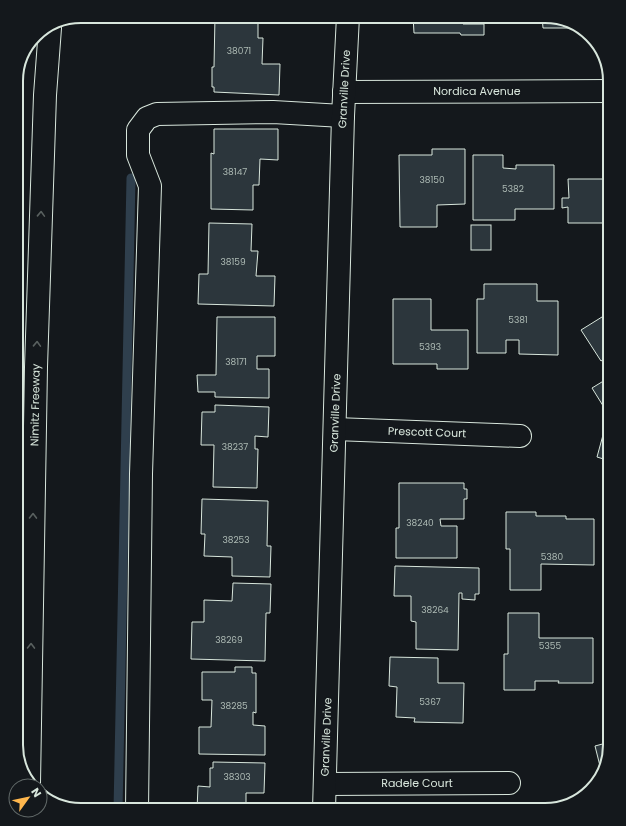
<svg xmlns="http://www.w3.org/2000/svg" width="626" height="826" font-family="Poppins,sans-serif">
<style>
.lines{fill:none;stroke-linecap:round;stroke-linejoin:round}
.stream{stroke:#2f3f4d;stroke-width:9}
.building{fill:#2c363c;stroke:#d8e6dc}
.minor-casing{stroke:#d8e6dc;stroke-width:24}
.highway-casing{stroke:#d8e6dc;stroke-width:24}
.minor{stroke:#14181c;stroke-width:22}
.highway{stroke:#14181c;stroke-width:22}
.oneway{stroke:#59605f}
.labels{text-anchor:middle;stroke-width:3;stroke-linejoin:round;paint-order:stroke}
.number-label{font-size:9px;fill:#adbab4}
.street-label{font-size:11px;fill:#d8e6dc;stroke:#14181c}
.rim{fill:none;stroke:#d8e6dc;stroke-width:2}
</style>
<rect width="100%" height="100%" fill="#14181c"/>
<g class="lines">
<!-- stream -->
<polyline class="stream" points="118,810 131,178"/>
</g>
<!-- building -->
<g class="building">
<polygon points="215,16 258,16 258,38 263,38 262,64 280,64 279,95 214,92 214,87 212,87 212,67 214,67"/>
<polygon points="413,16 462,16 463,24 484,24 484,35 461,35 460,33 414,33"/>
<polygon points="492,16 530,16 530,18 492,19"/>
<polygon points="542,16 549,16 573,23 573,28 543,28"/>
<polygon points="214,129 278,129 278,160 260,159 259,185 253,185 253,210 211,209 211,153 214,154"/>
<polygon points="432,149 465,149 465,204 437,205 437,227 400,227 399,155 432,155"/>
<polygon points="473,155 503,155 503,168 516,169 516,165 554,165 554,209 515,209 515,220 473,220"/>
<polygon points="568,179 610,179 610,244 610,223 568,223 568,207 562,208 562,198 569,198"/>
<polygon points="209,223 252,224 251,251 258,251 256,276 275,276 274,306 198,304 199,274 208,274"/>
<rect x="471" y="225" width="20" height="25"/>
<polygon points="484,284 537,284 537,301 558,301 558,355 519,354 519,340 506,340 506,353 477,353 477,299 484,299"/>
<polygon points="393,299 431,299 431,330 468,330 468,369 437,369 437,364 393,364"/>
<polygon points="610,312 610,369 604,359 601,361 581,330"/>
<polygon points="217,317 275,317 275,356 257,356 257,369 269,369 269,398 215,397 215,392 198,392 197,375 216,375"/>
<polygon points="610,377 610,417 592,388"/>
<polygon points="215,405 269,407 268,437 255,436 255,449 258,449 257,488 213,487 214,445 201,445 202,412 215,412"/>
<polygon points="606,424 610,425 610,461 597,457"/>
<polygon points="399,483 464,483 464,489 467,489 467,499 464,499 464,519 440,519 441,526 457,526 457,558 396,558 396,528 399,528"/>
<polygon points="610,498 610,517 605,516"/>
<polygon points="202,499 268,501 267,546 271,546 270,577 232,576 232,557 204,556 205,534 201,534"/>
<polygon points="506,512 536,512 536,516 566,516 566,519 594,519 594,565 541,564 541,590 510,590 510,549 506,549"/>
<polygon points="395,566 479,568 479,594 475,594 475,600 462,599 462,593 459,593 458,650 416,649 416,622 411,621 411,596 394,596"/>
<polygon points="233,583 271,584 270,613 266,613 265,661 191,659 192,622 204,622 204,600 232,601"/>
<polygon points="508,613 539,613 539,638 593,638 593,683 558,683 559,681 535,681 535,690 504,690 504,654 508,654"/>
<polygon points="390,657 438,658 438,683 464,683 463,723 414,722 415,718 396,717 397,687 389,686"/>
<polygon points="610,657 610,686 603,659"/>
<polygon points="235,667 252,667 252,673 256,673 256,713 253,712 253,725 265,726 265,755 199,754 199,727 211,727 212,700 202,700 202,672 235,672"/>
<polygon points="610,686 610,710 605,687"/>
<polygon points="610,742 610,745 602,774 595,746"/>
<polygon points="213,762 265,763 264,793 246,793 246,810 197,810 198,786 210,787 210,768 213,768"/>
</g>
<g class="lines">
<!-- minor casing -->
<g class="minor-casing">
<g id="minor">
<polyline points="344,92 610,91"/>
<polyline points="335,429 520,436"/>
<polyline points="325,784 509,783"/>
<polyline points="137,810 141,474 150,186 138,155 138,130 147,118 157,114 273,112 343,116"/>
<polyline points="324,810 343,116 348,16"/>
</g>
</g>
<!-- highway casing -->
<g class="highway-casing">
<polyline id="highway" points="29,783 36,367 45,95 50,28"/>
</g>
<!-- minor -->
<use href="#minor" class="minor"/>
<!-- highway -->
<use href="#highway" class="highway"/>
</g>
<!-- one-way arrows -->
<defs><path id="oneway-chevron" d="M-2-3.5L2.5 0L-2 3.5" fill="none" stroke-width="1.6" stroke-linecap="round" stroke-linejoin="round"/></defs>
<g class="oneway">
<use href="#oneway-chevron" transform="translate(41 214) rotate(-88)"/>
<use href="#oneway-chevron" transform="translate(37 344) rotate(-88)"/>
<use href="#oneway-chevron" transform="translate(33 516) rotate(-89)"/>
<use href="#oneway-chevron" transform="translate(31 646) rotate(-89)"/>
</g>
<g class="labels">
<!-- number labels -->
<g class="number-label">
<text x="239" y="54">38071</text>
<text x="235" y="175">38147</text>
<text x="432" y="183">38150</text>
<text x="513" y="192">5382</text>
<text x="233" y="265">38159</text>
<text x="518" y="323">5381</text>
<text x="430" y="350">5393</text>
<text x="236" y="365">38171</text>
<text x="235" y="450">38237</text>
<text x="420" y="526">38240</text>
<text x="236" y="543">38253</text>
<text x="552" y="560">5380</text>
<text x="435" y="613">38264</text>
<text x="229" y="643">38269</text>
<text x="550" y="649">5355</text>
<text x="430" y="705">5367</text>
<text x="234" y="709">38285</text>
<text x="237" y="780">38303</text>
</g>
<!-- street labels -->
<g class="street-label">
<text transform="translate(344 89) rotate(-87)" y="4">Granville Drive</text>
<text x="477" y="95">Nordica Avenue</text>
<text transform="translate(35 405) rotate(-89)" y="4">Nimitz Freeway</text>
<text transform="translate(335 413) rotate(-88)" y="4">Granville Drive</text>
<text transform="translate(427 432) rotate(2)" y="4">Prescott Court</text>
<text transform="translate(326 737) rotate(-88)" y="4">Granville Drive</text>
<text x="417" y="787">Radele Court</text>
</g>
</g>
<!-- crop -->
<path d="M0 0H626V826H0ZM81 23H545A58 58 0 0 1 603 81V745A58 58 0 0 1 545 803H81A58 58 0 0 1 23 745V81A58 58 0 0 1 81 23Z" fill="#14181c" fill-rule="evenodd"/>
<path class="rim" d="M81 23H545A58 58 0 0 1 603 81V745A58 58 0 0 1 545 803H81A58 58 0 0 1 23 745V81A58 58 0 0 1 81 23Z"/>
<!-- north arrow -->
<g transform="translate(28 798) rotate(57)"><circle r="19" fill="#14181c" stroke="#626a69"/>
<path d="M0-3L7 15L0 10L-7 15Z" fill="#ffb74d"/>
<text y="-6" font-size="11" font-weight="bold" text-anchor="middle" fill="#d8e6dc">N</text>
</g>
</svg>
